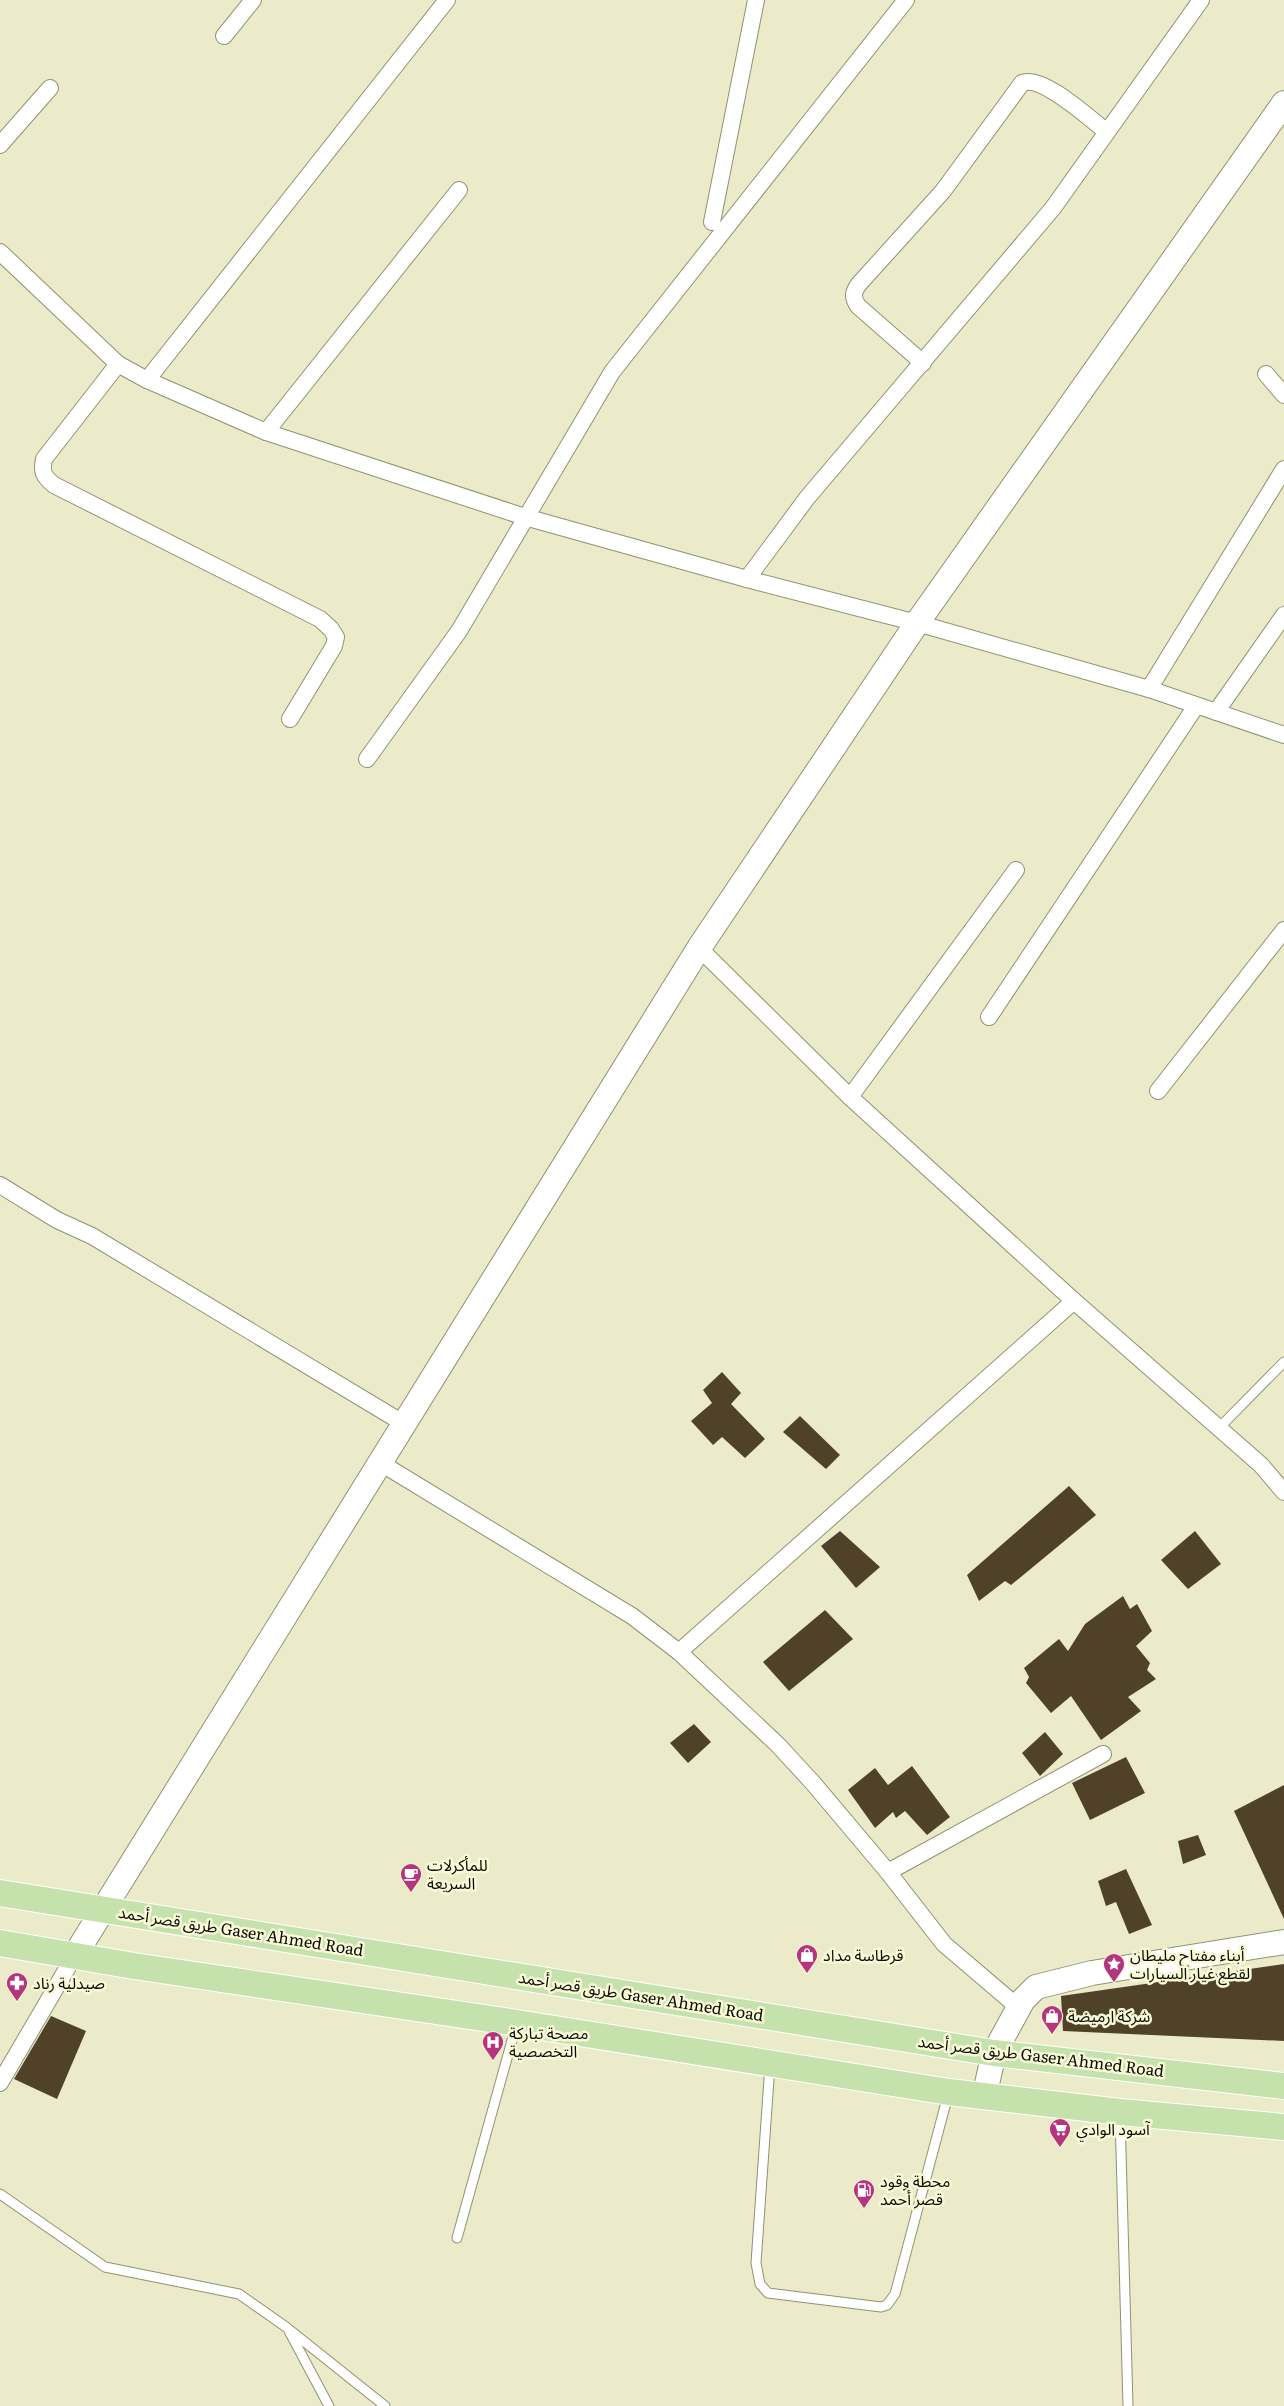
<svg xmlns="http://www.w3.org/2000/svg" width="1284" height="2406" font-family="Literata,'Noto Sans Arabic',serif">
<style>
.building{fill:#4f4228}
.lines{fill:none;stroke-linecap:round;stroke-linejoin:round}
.lane-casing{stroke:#919273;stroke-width:11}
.street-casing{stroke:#919273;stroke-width:18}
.secondary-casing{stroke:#919273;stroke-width:26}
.primary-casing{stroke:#fff;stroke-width:28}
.lane{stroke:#fff;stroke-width:9}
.street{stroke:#fff;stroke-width:16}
.secondary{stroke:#fff;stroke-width:24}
.primary{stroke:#c5e2ac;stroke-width:26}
.labels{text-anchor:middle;stroke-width:5;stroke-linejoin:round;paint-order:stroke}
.poi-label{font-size:16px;fill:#0c0c03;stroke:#f8f9d7;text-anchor:start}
.street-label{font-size:16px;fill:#0c0c03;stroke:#f8f9d7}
</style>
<rect width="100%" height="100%" fill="#ebebca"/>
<!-- building -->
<g class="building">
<polygon points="722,1372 741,1393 731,1404 765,1439 745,1458 722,1437 713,1445 691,1421 712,1403 703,1390"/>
<polygon points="800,1416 840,1455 826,1469 783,1432"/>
<polygon points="1069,1486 1096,1515 1011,1585 1005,1581 979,1601 967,1575"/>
<polygon points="840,1531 880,1567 856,1588 821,1546"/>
<polygon points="1195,1531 1221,1564 1188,1589 1161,1560"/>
<polygon points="1123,1596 1130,1609 1137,1604 1152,1631 1136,1646 1150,1663 1147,1670 1156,1679 1128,1697 1141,1711 1101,1740 1071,1696 1051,1713 1026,1683 1029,1677 1024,1668 1059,1639 1068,1651 1085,1624"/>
<polygon points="825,1610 853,1639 789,1691 763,1662"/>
<polygon points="694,1724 711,1742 688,1763 670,1743"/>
<polygon points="1045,1732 1063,1754 1040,1776 1022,1753"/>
<polygon points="1126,1757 1145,1793 1090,1820 1072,1783"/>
<polygon points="912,1766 950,1817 927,1835 905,1811 896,1818 893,1812 875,1828 848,1790 875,1768 888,1785"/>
<polygon points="1284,1785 1284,1919 1234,1811"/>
<polygon points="1198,1835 1206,1855 1183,1864 1178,1841"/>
<polygon points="1126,1869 1152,1925 1129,1934 1116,1902 1106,1906 1098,1881"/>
<polygon points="1284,1964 1284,2041 1063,2031 1061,1996"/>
<polygon points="51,2016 86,2031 57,2099 14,2079"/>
</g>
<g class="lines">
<!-- lane casing -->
<g class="lane-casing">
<g id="lane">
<polyline points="1219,1428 1284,1362"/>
<polyline points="770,2065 756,2263 760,2284 768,2293 881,2307 887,2305 895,2294 948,2095"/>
<polyline points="1120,2115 1128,2406"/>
<polyline points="0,2194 105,2267 239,2294 286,2327 385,2406"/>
<polyline points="457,2238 516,2026"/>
<polyline points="289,2331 329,2406"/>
</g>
</g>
<!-- street casing -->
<g class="street-casing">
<g id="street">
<polyline points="224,36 253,0"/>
<polyline points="0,145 50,88"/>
<polyline points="712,222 756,0"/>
<polyline points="0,252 118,364 147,380 266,432 525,517 747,579 917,623 1149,689 1284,735"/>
<path d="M 923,363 L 858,306 C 852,297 853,292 859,284 L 943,191 L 1022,83 C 1042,74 1090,119 1107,132"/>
<path d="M 118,364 L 44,459 C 41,472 44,477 54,485 L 320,619 L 331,629 L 336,637 L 334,646 L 290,719"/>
<polyline points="1266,374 1284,395"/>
<polyline points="147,380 447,0"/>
<polyline points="266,432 459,190"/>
<polyline points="747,579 807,498 1053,208 1201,0"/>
<polyline points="1149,689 1284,469"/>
<polyline points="1216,712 1284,615"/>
<polyline points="367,759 459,631 612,372 906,0"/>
<polyline points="699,948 850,1097 1074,1301 1261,1465 1284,1492"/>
<polyline points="989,1017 1196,706"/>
<polyline points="1158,1091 1284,930"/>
<polyline points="850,1097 1016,870"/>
<polyline points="0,1185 57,1220 92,1236 403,1423"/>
<polyline points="379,1462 632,1616 679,1652 778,1745 813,1783 888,1872 944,1944 1019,2008"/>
<polyline points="679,1652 1074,1301"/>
<polyline points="888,1872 1103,1754"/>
<polyline points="0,2083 75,1955"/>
</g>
</g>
<!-- secondary casing -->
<g class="secondary-casing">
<g id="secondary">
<polyline points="75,1955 699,948 917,623 1284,103"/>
<polyline points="984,2097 994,2053 1023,2000 1036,1987 1092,1973 1284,1942"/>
</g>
</g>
<!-- primary casing -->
<g class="primary-casing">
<g id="primary">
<polyline points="0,1893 994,2053 1284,2086"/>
<polyline points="0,1943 134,1966 517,2023 949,2092 1120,2112 1284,2127"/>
</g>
</g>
<!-- lane -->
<use href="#lane" class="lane"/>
<!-- street -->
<use href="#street" class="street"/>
<!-- secondary -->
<use href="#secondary" class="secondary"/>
<!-- primary -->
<use href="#primary" class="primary"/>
</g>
<!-- icons -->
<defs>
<g id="cafe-pin" transform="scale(1.125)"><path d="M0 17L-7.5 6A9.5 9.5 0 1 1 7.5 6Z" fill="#b6347d" stroke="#f8f9d7"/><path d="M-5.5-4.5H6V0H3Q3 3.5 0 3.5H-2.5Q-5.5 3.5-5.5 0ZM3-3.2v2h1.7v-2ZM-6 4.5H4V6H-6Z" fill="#fff"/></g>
<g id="shop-pin" transform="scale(1.125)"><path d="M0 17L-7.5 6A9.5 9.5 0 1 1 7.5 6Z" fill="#b6347d" stroke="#f8f9d7"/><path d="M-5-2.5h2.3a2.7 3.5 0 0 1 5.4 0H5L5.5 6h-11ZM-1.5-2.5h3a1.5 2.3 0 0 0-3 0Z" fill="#fff"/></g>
<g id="sight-pin" transform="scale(1.125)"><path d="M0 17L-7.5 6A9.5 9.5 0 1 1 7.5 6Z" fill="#b6347d" stroke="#f8f9d7"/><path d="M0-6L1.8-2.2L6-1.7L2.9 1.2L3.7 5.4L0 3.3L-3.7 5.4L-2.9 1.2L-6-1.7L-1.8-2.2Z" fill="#fff"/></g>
<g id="pharmacy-pin" transform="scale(1.125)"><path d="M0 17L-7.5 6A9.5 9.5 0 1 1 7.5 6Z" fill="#b6347d" stroke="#f8f9d7"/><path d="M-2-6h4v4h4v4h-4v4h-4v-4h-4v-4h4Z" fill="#fff"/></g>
<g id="hospital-pin" transform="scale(1.125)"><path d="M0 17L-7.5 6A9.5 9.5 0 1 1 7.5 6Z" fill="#b6347d" stroke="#f8f9d7"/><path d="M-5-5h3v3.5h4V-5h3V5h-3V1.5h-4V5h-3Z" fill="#fff"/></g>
<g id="supermarket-pin" transform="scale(1.125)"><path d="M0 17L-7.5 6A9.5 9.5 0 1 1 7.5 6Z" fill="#b6347d" stroke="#f8f9d7"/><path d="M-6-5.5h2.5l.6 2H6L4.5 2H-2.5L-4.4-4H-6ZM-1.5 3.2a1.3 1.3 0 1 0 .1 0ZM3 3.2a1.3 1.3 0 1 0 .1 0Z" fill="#fff"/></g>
<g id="fuel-pin" transform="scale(1.125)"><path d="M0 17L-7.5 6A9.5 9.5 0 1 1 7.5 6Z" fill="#b6347d" stroke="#f8f9d7"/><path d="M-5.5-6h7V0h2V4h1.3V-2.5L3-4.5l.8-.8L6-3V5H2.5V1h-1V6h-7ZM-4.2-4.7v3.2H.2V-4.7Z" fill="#fff"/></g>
</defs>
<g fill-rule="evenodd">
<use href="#cafe-pin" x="411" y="1874"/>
<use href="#shop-pin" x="807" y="1955"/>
<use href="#sight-pin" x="1114" y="1964"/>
<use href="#pharmacy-pin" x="17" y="1983"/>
<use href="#shop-pin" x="1052" y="2016"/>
<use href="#hospital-pin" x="493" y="2042"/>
<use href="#supermarket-pin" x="1060" y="2129"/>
<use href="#fuel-pin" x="864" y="2190"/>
</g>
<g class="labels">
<!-- poi labels -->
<g class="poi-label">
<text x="427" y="1871">للمأكرلات<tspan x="427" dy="18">السريعة</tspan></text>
<text x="823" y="1961">قرطاسة مداد</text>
<text x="1130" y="1961">أبناء مفتاح مليطان<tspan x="1130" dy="18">لقطع غيار السيارات</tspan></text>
<text x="33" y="1989">صيدلية رناد</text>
<text x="1068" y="2022">شركة ارميضة</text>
<text x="509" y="2039">مصحة تباركة<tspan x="509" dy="18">التخصصية</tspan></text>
<text x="1076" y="2135">آسود الوادي</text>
<text x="880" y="2187">محطة وقود<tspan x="880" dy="18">قصر أحمد</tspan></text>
</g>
<!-- street labels -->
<g class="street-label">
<text transform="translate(241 1931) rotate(9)" y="6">طريق قصر أحمد Gaser Ahmed Road</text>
<text transform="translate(641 1996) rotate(9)" y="6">طريق قصر أحمد Gaser Ahmed Road</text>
<text transform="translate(1041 2056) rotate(7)" y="6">طريق قصر أحمد Gaser Ahmed Road</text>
</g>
</g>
</svg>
